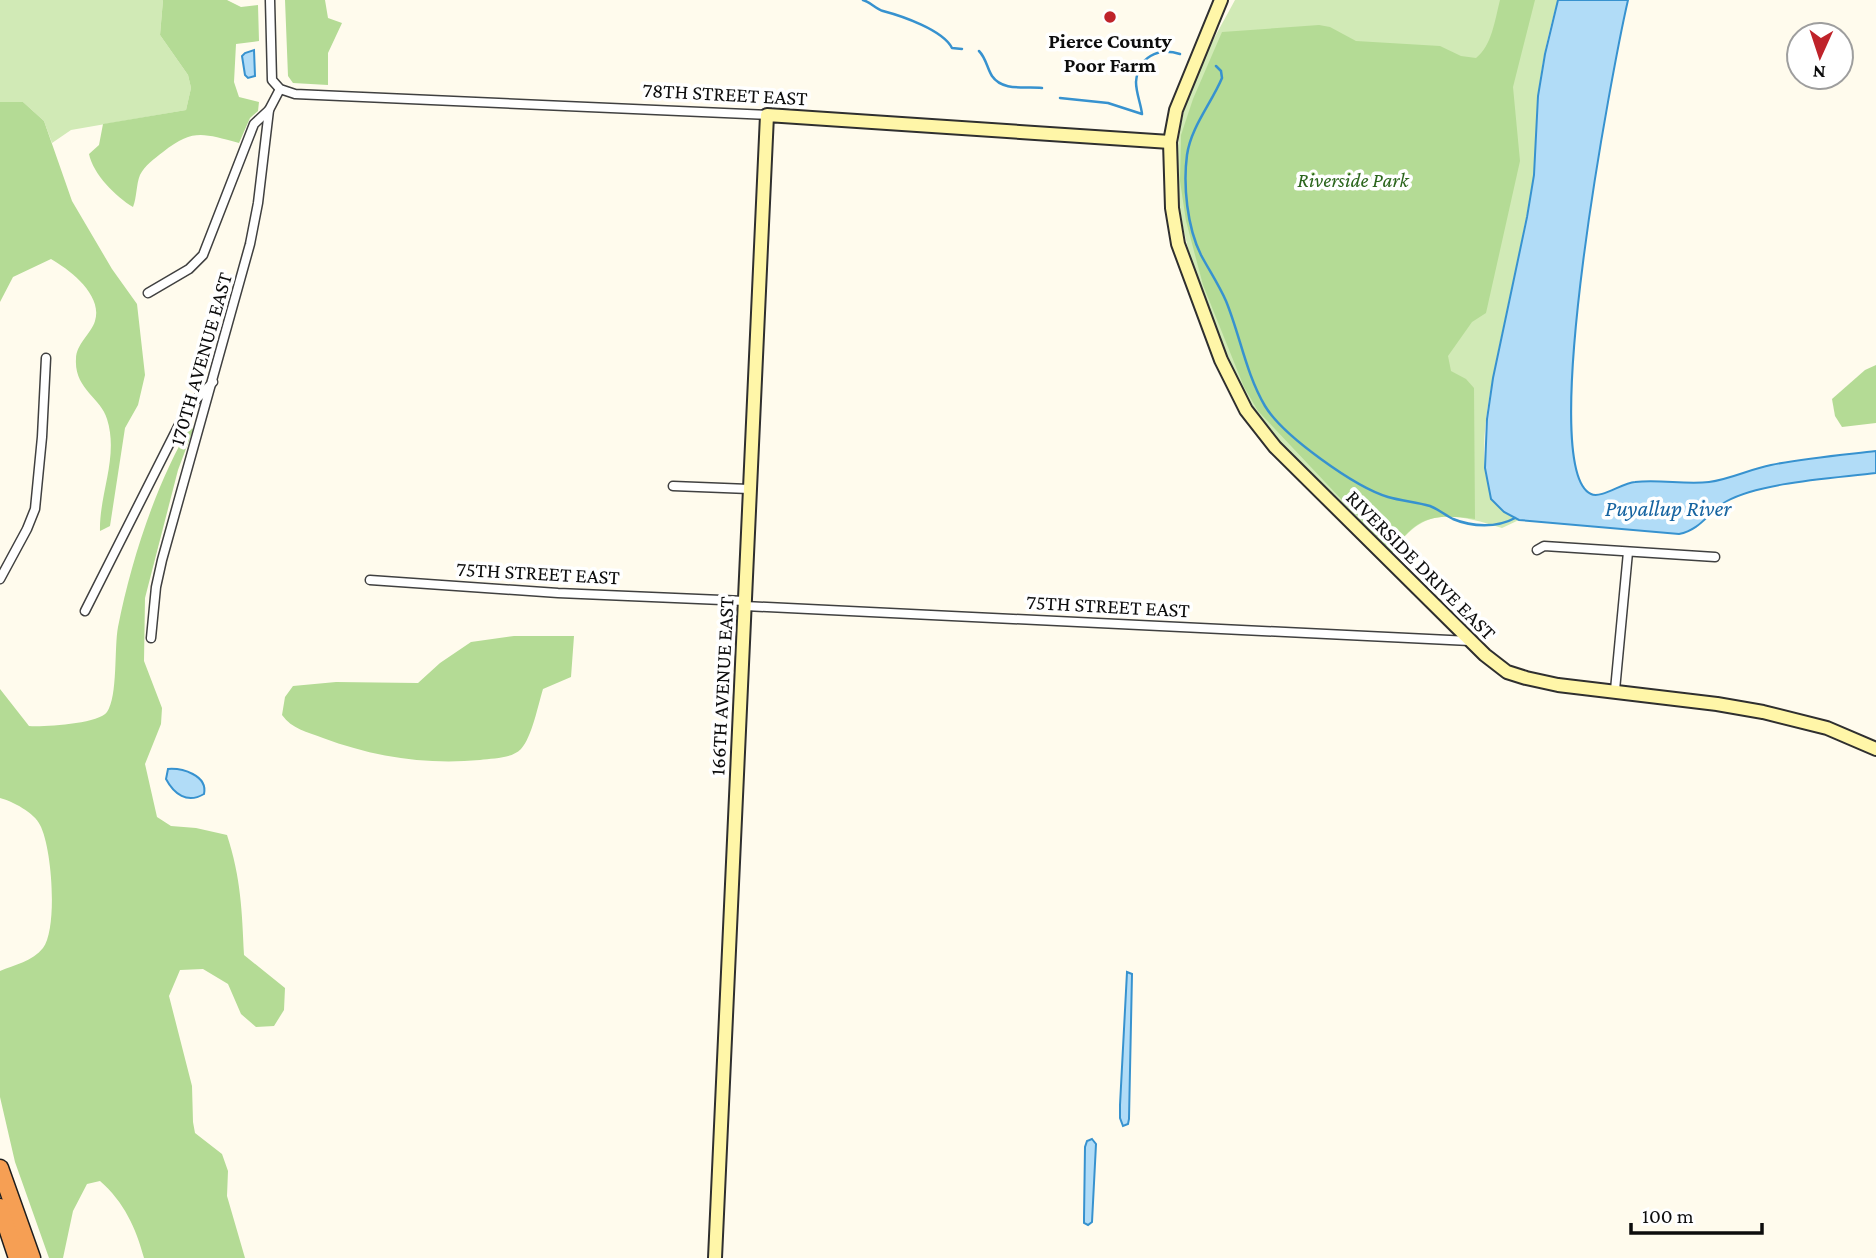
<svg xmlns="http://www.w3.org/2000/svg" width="1876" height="1258" font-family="'Crimson Pro',serif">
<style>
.green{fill:#d1eab6}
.forest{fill:#b4db95}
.water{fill:#b1dcf7;stroke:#3792cf;stroke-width:2}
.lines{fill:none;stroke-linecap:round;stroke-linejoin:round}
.stream{stroke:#3792cf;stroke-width:2.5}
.street-casing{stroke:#404040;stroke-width:11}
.secondary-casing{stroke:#2f2f2f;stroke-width:16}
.highway-casing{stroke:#1e1e1e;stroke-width:19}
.street{stroke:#fff;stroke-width:8}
.secondary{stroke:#fff6a8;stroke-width:12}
.highway{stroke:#f69f54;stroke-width:16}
.poi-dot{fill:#bf232a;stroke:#fff;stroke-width:2.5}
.labels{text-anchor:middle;stroke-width:7;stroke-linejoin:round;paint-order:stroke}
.poi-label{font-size:21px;font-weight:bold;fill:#0d0d0d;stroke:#fff}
.street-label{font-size:21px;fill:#0d0d0d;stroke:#fff}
.park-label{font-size:21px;font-style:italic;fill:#2b651c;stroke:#fff}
.water-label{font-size:23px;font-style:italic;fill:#1563a0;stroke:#fff}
</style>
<rect width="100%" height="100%" fill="#fffbed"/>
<!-- green -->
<g class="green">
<polygon points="0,0 163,0 160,35 188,75 191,88 186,110 71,130 52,143 44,121 23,102 0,102"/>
<path d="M 1235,0 L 1558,0 C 1548,32 1541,66 1538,99 C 1536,128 1537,157 1532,185 C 1523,238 1511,290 1500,342 C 1492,383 1481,427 1485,469 C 1487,489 1500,512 1519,520 L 1502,528 C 1454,513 1423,505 1392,553 C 1363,524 1334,495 1305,467 C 1289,451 1271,435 1258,417 C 1235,387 1224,351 1211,317 C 1181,239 1162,167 1192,85 C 1203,56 1220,28 1235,0 Z"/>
</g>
<!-- forest -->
<g class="forest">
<path d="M 163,0 L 227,0 L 241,7 L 258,5 L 259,41 L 236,44 L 234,82 L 239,97 L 259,102 L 258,111 L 250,118 L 239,143 C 203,134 194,128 163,152 C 154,159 145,165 140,175 C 136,185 137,197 133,207 C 116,197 93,174 89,154 L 99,145 L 103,124 L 186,110 L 191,88 L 188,75 L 160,35 Z"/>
<polygon points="285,0 325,0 328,18 342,23 328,53 328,85 293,83 288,76"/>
<path d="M 1500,0 L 1535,0 L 1513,87 L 1520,161 L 1486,313 L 1472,322 L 1448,356 L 1451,371 L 1466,379 L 1474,388 L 1475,519 C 1434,514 1417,515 1392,553 L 1258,411 L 1244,387 L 1203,285 L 1186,221 L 1180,181 L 1181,135 L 1193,99 L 1222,32 L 1319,25 L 1330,27 L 1356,41 L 1440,46 L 1461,56 L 1476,58 C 1492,46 1495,19 1500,0 Z"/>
<path d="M 0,102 L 23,102 L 44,121 L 72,201 L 112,269 L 137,304 L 145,375 L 138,405 L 125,428 L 110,526 L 100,531 C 99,494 119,457 107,419 C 101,398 74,389 76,359 C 76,344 91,334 95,321 C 103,295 70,270 51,259 L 13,277 L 0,302 Z"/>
<polygon points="1876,365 1876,423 1842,427 1835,416 1832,399 1865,370"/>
<path d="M 191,425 L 193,430 L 178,470 L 145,598 L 144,661 L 162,708 L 161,724 L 145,764 L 157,817 L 171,826 L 196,828 L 227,835 C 241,878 242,911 244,955 L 285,988 L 284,1010 L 274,1026 L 256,1027 L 241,1014 L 228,984 L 203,969 L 180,970 L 169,996 L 192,1086 L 193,1122 L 195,1133 L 222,1154 L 228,1171 L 227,1196 L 245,1258 L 144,1258 C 136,1228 124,1202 100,1181 L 87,1184 L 73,1211 L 63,1258 L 49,1258 L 15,1162 L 0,1097 L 0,971 C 14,965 33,961 43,948 C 58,928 52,847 40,825 C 35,813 12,801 0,798 L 0,689 L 29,726 C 44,727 98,724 107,712 C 118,696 114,648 118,627 C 131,561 156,483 191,425 Z"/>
<path d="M 514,636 L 574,636 L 571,677 L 543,689 C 538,705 532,737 521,749 C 511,759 493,758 480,760 C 426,765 374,757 323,738 C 307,732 292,729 282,715 L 285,697 L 293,686 L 336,682 L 418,683 L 440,663 L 471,642 Z"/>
</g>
<!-- water -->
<g class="water">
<path d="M 1558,0 L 1628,0 C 1614,61 1535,469 1591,494 C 1601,499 1622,483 1635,482 C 1660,479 1685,485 1709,482 C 1731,479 1750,469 1771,465 C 1805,458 1841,455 1876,451 L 1876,473 C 1837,478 1761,482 1727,501 C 1709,511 1701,530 1679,534 L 1519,520 L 1504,512 L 1491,499 L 1485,468 L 1487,419 L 1493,378 L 1527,217 L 1534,175 L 1538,96 L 1545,54 Z"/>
<polygon points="254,50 255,76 248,78 245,75 242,56 245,53"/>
<path d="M 168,769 C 182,768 208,775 204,794 C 187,804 174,794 166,779 Z"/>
<polygon points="1127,972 1132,974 1129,1119 1128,1124 1123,1126 1120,1118 1120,1105"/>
<polygon points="1092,1139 1096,1144 1092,1222 1088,1225 1084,1223 1084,1218 1085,1147 1087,1141"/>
</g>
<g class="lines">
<!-- stream -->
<g class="stream">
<path d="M 863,0 C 870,2 876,9 883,11 C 902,16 943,30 952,48 L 962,49"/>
<path d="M 979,51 C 986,58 987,68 992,76 C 1003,92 1026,86 1042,88"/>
<path d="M 1216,66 L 1221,71 L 1222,78 C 1211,104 1191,127 1187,155 C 1183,185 1187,227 1201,255 C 1209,270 1219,285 1226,301 C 1240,335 1246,374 1265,406 C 1283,436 1355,487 1388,497 C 1402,501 1416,502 1430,506 C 1438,509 1445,515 1453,519 C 1472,527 1497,528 1515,518"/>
<path d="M 1060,98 L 1108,103 L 1142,114 C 1141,104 1136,93 1136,82 C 1138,57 1158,47 1180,54"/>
</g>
<!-- street casing -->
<g class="street-casing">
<g id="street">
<polyline points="270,0 272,80 280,89 295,94 767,115"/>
<polyline points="148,293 189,269 203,255 254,124 269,110"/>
<polyline points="673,486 749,489"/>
<polyline points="1537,550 1544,546 1715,557"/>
<polyline points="0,579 27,529 35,509 42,437 46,358"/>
<polyline points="370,580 558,593 745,601"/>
<polyline points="745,606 1470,641"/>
<polyline points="85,611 187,409 213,382"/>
<polyline points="151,638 156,587 162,560 250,244 258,203 269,110 280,89"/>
<polyline points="1615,690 1628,552"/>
</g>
</g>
<!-- secondary casing -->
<g class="secondary-casing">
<g id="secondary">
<polyline points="1221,0 1176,110 1170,142 1172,208 1178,244 1221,360 1246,410 1275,447 1485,655 1507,672 1526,678 1558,685 1717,704 1763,712 1827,728 1876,749"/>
<polyline points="715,1258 767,115 1170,142"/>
</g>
</g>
<!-- highway casing -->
<g class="highway-casing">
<g id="highway">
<polyline points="0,1168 32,1258"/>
<polyline points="0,1207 17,1258"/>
</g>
</g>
<!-- street -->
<use href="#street" class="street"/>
<!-- secondary -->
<use href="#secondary" class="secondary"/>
<!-- highway -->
<use href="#highway" class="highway"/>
</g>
<!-- markers -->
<circle class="poi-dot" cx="1110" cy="17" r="7"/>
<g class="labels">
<!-- poi labels -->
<g class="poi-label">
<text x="1110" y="48">Pierce County<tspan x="1110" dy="24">Poor Farm</tspan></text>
</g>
<!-- street labels -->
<g class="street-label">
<text transform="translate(725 94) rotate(3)" y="7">78TH STREET EAST</text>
<text transform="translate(201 359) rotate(-74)" y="7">170TH AVENUE EAST</text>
<text transform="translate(1421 565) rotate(45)" y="7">RIVERSIDE DRIVE EAST</text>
<text transform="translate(538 573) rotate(3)" y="7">75TH STREET EAST</text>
<text transform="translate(1108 606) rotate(3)" y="7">75TH STREET EAST</text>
<text transform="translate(722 686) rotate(-87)" y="7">166TH AVENUE EAST</text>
</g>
<!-- park labels -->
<g class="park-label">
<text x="1353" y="187">Riverside Park</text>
</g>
<!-- water labels -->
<g class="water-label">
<text x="1668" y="516">Puyallup River</text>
</g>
</g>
<!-- north arrow -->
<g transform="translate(1820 56) rotate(183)"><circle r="33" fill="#ffffff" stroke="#9e9e9e" stroke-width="2"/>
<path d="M0-5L12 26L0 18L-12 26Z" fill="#bf232a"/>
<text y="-10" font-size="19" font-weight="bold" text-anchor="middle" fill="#0d0d0d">N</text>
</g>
<!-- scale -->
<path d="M1631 1223v10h131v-10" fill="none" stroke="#0d0d0d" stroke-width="3.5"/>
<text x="1642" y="1223" font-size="21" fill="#0d0d0d" stroke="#ffffff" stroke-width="5" paint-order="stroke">100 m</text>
</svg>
